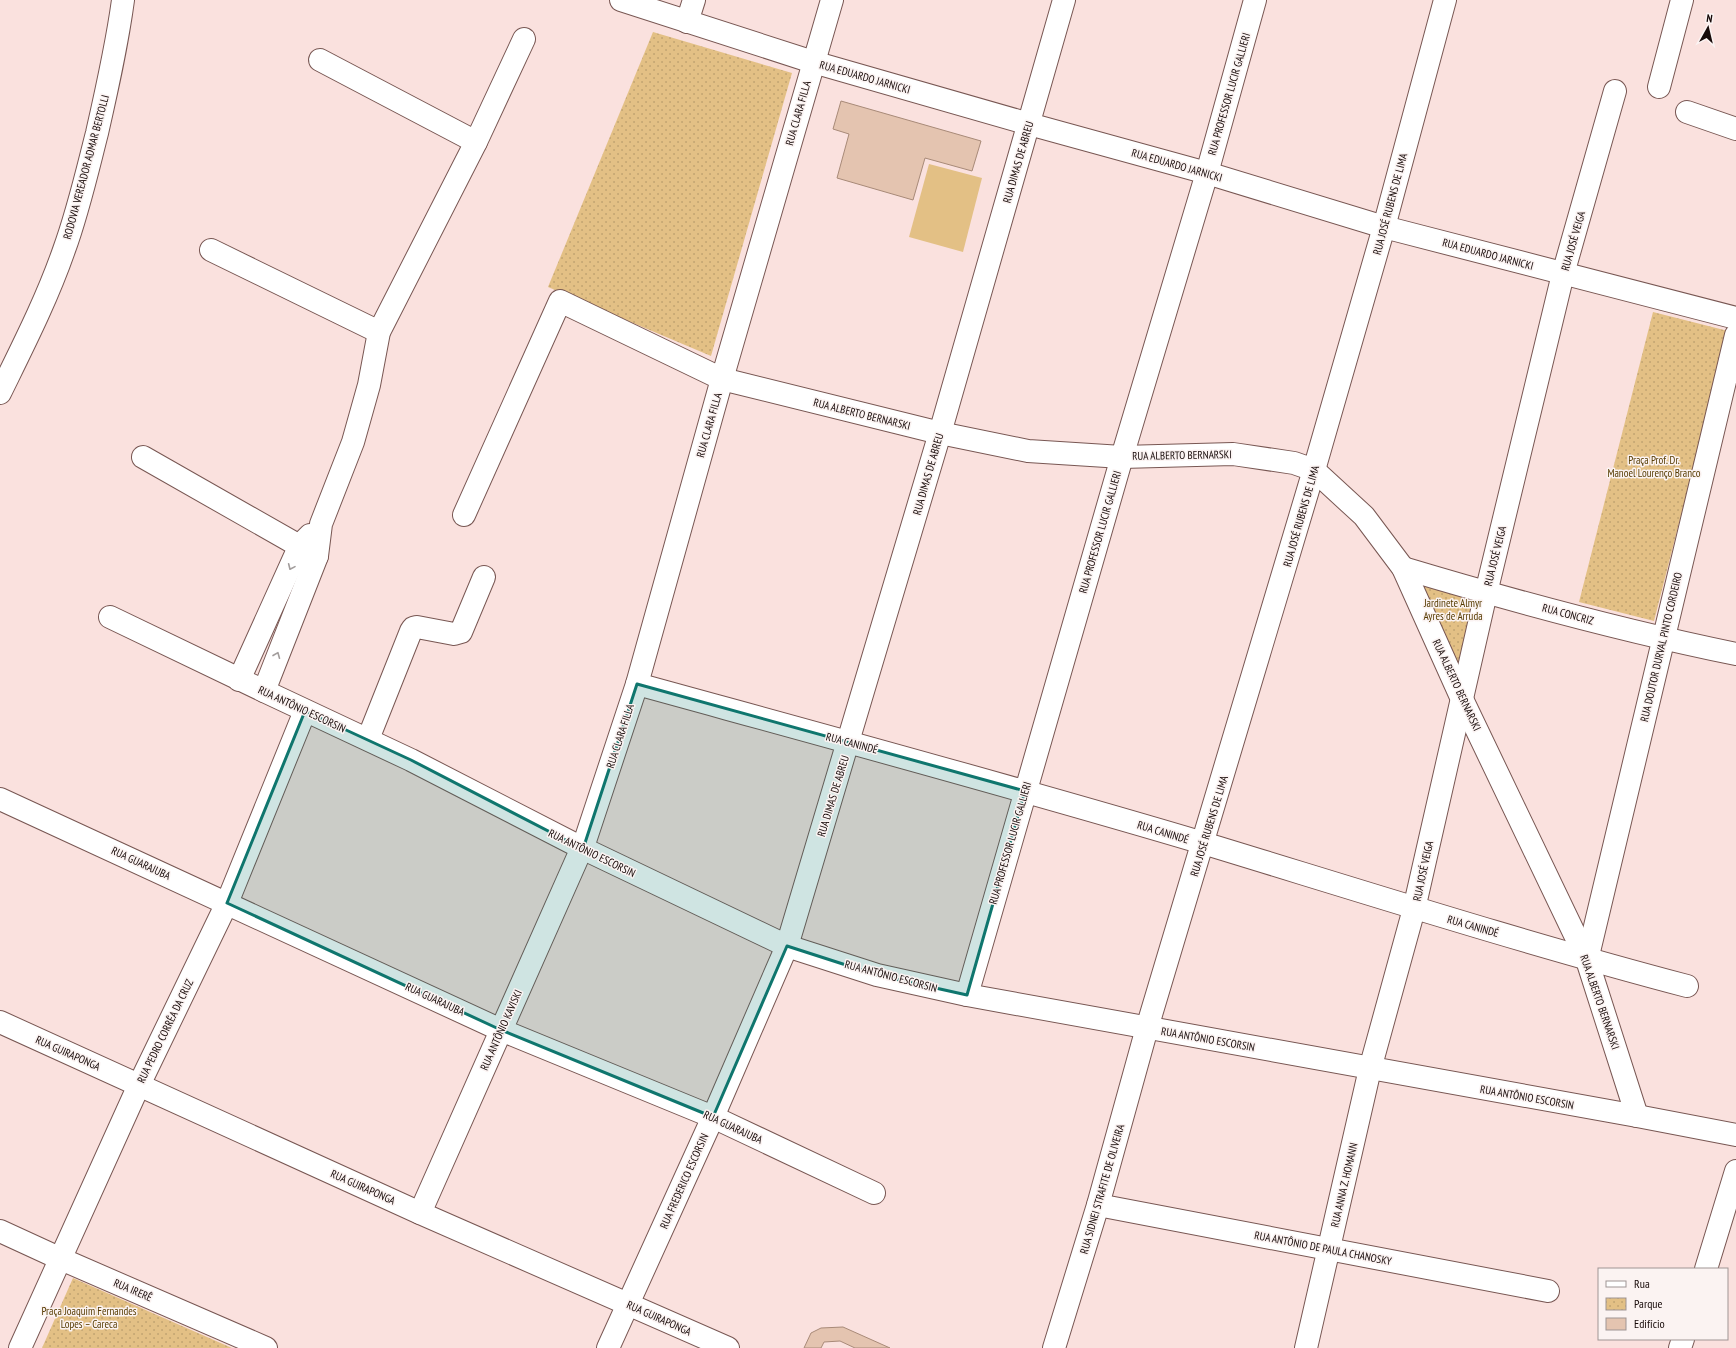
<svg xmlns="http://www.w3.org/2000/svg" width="1736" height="1348" font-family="'PT Sans Narrow',sans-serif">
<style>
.green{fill:#e3c085}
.park{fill:url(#park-dots)}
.building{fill:#e4c4b0;stroke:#a88a78}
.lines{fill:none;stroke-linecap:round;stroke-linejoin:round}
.minor-casing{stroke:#785753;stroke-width:24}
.highway-casing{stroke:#785753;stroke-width:24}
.minor{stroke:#fff;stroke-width:22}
.highway{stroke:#fff;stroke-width:22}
.oneway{stroke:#a29d9c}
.marked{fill:#0f766e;fill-opacity:0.2;stroke:#0f766e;stroke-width:3;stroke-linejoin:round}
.labels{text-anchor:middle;stroke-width:3;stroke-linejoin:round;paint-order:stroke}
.street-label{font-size:11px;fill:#160908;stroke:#fbf3f2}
.park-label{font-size:11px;fill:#563b00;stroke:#fbf3f2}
</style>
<defs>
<pattern id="park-dots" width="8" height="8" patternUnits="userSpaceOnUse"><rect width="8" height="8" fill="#e3c085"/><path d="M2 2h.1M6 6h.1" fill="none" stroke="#c2a471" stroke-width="1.8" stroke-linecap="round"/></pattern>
</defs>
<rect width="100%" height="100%" fill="#fae1de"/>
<!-- green -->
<polygon class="green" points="929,164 982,178 963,252 909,237"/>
<!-- park -->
<g class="park">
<polygon points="653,32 792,73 711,356 548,287"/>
<polygon points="1653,312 1728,331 1654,621 1579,602"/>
<polygon points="1421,581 1477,597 1457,667"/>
<polygon points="73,1278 232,1348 42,1348"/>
</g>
<!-- building -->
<g class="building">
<polygon points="841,101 981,141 972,171 925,158 913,200 837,178 849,134 833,129"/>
<polygon points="843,1327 890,1348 855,1348 840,1341 824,1342 821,1348 804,1348 811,1333 821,1328"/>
</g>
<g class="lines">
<!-- minor casing -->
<g class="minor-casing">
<g id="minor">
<polyline points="621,0 813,62 1029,124 1207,173 1384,227 1736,318"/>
<polyline points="687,22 694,0"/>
<polyline points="320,60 476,142"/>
<polyline points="1659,87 1682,0"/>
<polyline points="1687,112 1736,129"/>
<polyline points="211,250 379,332"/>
<polyline points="143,457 317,556"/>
<polyline points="464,515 560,301 722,379 940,433 1028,451 1122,457 1233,454 1294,463 1314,470 1364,516 1403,568 1461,697 1587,960 1637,1116"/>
<path d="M 1403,568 C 1513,601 1623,631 1736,654"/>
<polyline points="110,617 264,691 411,760 582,848 787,946 877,975 967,995 1637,1116 1736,1135"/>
<polyline points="239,680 300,545 310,535"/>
<path d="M 637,684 C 826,736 1015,787 1203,843 C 1364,892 1524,943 1687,986"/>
<polyline points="264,691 317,556 321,524 353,442 369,385 379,332 476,142 524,39"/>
<polyline points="368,739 411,631 413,628 417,627 454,634 461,632 484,577"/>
<polyline points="0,799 501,1030 713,1117 874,1193"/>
<polyline points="1587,960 1736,335"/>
<polyline points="967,995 1122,457 1207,173 1255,0"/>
<polyline points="0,1022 420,1213 728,1348"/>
<polyline points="1098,1205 1548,1291"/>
<polyline points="420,1213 585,841 637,684 722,379 832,0"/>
<polyline points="0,1231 61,1259 266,1348"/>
<polyline points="1706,1269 1736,1171"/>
<polyline points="20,1348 139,1085 227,903 305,711"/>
<polyline points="608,1348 713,1117 787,946 940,433 1064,0"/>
<polyline points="1054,1348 1098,1205 1147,1028 1314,470 1384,227 1445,0"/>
<polyline points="1306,1348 1370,1069 1414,909 1486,593 1563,274 1615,91"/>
<polyline points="1680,1348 1683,1339"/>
</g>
</g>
<!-- highway casing -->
<g class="highway-casing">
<path id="highway" d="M 0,393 C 23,346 47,299 64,250 C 78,212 87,172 97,133 C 107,89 117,45 123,0"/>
</g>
<!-- minor -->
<use href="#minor" class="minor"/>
<!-- highway -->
<use href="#highway" class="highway"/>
</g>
<!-- one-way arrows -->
<defs><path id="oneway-chevron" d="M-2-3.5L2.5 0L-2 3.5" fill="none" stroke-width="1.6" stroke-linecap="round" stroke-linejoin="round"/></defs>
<g class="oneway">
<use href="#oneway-chevron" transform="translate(291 567) rotate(114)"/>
<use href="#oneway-chevron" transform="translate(277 655) rotate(-68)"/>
</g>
<!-- marked area -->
<path class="marked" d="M 637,684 L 1025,791 L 967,995 L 877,975 L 787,946 L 713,1117 L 501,1030 L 227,903 L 305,711 L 411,760 L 583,849 Z"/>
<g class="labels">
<!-- street labels -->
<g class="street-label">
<text transform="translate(865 77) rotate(16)" y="4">RUA EDUARDO JARNICKI</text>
<text transform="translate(1229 94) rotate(-74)" y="4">RUA PROFESSOR LUCIR GALLIERI</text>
<text transform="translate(798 113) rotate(-74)" y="4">RUA CLARA FILLA</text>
<text transform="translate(1018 162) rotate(-74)" y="4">RUA DIMAS DE ABREU</text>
<text transform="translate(1177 165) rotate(16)" y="4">RUA EDUARDO JARNICKI</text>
<text transform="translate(86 167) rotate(-75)" y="4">RODOVIA VEREADOR ADMAR BERTOLLI</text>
<text transform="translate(1390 204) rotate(-75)" y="4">RUA JOSÉ RUBENS DE LIMA</text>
<text transform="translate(1573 241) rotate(-74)" y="4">RUA JOSÉ VEIGA</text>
<text transform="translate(1488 254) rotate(15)" y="4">RUA EDUARDO JARNICKI</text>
<text transform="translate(862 414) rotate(14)" y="4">RUA ALBERTO BERNARSKI</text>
<text transform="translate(709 425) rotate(-74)" y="4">RUA CLARA FILLA</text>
<text transform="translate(1182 455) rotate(-1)" y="4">RUA ALBERTO BERNARSKI</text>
<text transform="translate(928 474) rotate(-74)" y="4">RUA DIMAS DE ABREU</text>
<text transform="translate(1301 516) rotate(-74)" y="4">RUA JOSÉ RUBENS DE LIMA</text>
<text transform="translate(1100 532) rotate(-74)" y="4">RUA PROFESSOR LUCIR GALLIERI</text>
<text transform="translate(1495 556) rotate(-76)" y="4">RUA JOSÉ VEIGA</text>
<text transform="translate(1568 614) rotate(15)" y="4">RUA CONCRIZ</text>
<text transform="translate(1661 647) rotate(-77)" y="4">RUA DOUTOR DURVAL PINTO CORDEIRO</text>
<text transform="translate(1457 685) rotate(65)" y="4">RUA ALBERTO BERNARSKI</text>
<text transform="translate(302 709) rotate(25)" y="4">RUA ANTÔNIO ESCORSIN</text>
<text transform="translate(620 736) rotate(-72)" y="4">RUA CLARA FILLA</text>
<text transform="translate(852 743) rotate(15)" y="4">RUA CANINDÉ</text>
<text transform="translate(833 796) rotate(-73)" y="4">RUA DIMAS DE ABREU</text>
<text transform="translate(1209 826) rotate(-73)" y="4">RUA JOSÉ RUBENS DE LIMA</text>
<text transform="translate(1163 832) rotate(17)" y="4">RUA CANINDÉ</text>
<text transform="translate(1010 843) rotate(-74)" y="4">RUA PROFESSOR LUCIR GALLIERI</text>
<text transform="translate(592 853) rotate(26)" y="4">RUA ANTÔNIO ESCORSIN</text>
<text transform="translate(141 863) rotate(25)" y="4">RUA GUARAJUBA</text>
<text transform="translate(1423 871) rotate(-78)" y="4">RUA JOSÉ VEIGA</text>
<text transform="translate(1473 926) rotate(16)" y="4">RUA CANINDÉ</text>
<text transform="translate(891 976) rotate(15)" y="4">RUA ANTÔNIO ESCORSIN</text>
<text transform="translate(435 999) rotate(25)" y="4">RUA GUARAJUBA</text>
<text transform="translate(1600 1002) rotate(71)" y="4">RUA ALBERTO BERNARSKI</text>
<text transform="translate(501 1030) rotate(-66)" y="4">RUA ANTÔNIO KAVISKI</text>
<text transform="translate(165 1031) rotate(-64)" y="4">RUA PEDRO CORRÊA DA CRUZ</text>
<text transform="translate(1208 1039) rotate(10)" y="4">RUA ANTÔNIO ESCORSIN</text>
<text transform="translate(68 1053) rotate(24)" y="4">RUA GUIRAPONGA</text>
<text transform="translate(1527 1097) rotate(10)" y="4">RUA ANTÔNIO ESCORSIN</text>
<text transform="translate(733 1127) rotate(25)" y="4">RUA GUARAJUBA</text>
<text transform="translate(684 1181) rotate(-66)" y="4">RUA FREDERICO ESCORSIN</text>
<text transform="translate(1344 1185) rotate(-77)" y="4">RUA ANNA Z. HOMANN</text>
<text transform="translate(363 1187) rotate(24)" y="4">RUA GUIRAPONGA</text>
<text transform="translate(1102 1189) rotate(-74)" y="4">RUA SIDNEI STRAFITE DE OLIVEIRA</text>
<text transform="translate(1323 1248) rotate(11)" y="4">RUA ANTÔNIO DE PAULA CHANOSKY</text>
<text transform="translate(133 1290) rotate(23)" y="4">RUA IRERÊ</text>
<text transform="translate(659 1318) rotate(24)" y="4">RUA GUIRAPONGA</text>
</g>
<!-- park labels -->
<g class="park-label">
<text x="1654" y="464">Praça Prof. Dr.<tspan x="1654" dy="13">Manoel Lourenço Branco</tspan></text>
<text x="1453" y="607">Jardinete Almyr<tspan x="1453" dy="13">Ayres de Arruda</tspan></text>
<text x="89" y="1315">Praça Joaquim Fernandes<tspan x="89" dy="13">Lopes – Careca</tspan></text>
</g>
</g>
<!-- legend -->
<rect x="1598" y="1268" width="130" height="72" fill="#fbf3f2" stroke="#9f9594"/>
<rect x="1606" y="1281" width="20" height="6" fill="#ffffff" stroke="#9f9594"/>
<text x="1634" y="1288" font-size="12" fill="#160908">Rua</text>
<rect x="1606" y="1298" width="20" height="12" fill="url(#park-dots)" stroke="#9f9594"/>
<text x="1634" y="1308" font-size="12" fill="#160908">Parque</text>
<rect x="1606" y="1318" width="20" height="12" fill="#e4c4b0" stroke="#9f9594"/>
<text x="1634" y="1328" font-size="12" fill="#160908">Edifício</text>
<!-- north arrow -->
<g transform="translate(1708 28) rotate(8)" stroke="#fbf3f2" stroke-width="3" paint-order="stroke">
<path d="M0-3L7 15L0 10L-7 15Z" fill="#160908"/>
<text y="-6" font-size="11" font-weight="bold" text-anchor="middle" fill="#160908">N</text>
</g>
</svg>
